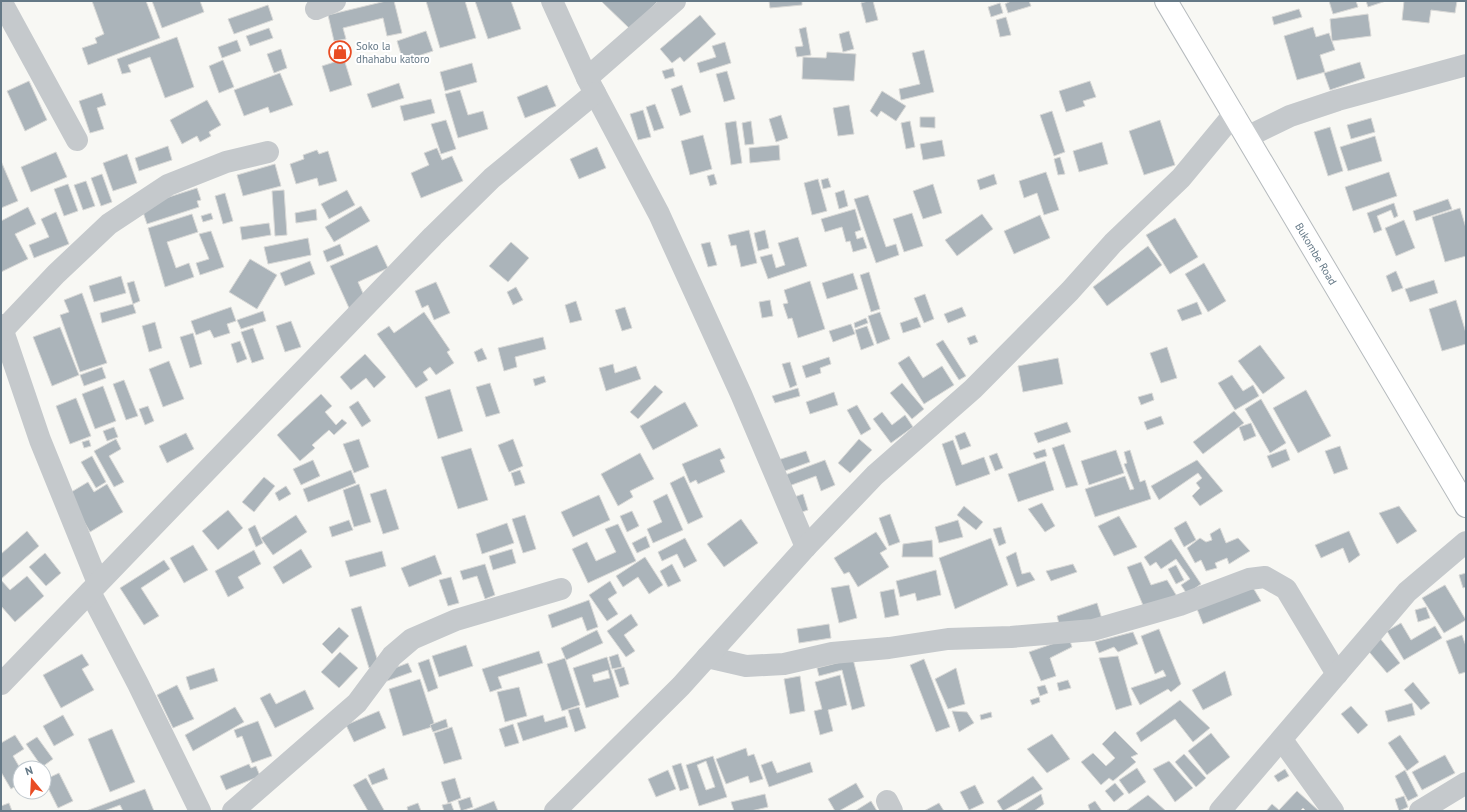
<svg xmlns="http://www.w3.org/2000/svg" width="1467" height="812" font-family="'PT Sans',sans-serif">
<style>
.building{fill:#abb4ba;stroke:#d9d9d7;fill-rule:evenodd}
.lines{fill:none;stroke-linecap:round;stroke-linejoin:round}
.major-casing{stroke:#b6bbbe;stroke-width:24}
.minor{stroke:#c5c9cc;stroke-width:22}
.major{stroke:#fff;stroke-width:22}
.labels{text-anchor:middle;stroke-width:4;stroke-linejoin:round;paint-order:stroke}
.poi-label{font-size:11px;fill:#657987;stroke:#fff;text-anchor:start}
.street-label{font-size:11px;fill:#657987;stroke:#fff}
</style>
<rect width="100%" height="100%" fill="#f8f8f4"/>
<!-- building -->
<g class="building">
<polygon points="92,1 146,1 160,38 88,65 82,48 97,43 95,38 104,34"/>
<polygon points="152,1 200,1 204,12 162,28"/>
<polygon points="386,1 394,1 402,33 387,36 383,18 343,28 346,39 334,41 328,15"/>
<polygon points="426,1 465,1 476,38 440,48"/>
<polygon points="475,1 511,1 521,29 488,39"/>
<polygon points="601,1 658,1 630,29"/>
<polygon points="769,1 802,1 802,5 770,8"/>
<polygon points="868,1 873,1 878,20 866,23 861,3"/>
<polygon points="1011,1 1029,1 1031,6 1008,13 1005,4"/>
<polygon points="1329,1 1356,1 1358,7 1333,14"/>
<polygon points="1366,1 1386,1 1368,7"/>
<polygon points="1404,1 1457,1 1455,13 1431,10 1429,23 1402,20"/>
<polygon points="1000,3 1003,13 991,17 988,7"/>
<polygon points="268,5 273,20 234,34 228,19"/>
<polygon points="1299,9 1302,17 1274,25 1272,17"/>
<polygon points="1368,14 1371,36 1332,41 1330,19"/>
<polygon points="700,15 716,34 684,62 680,57 672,63 660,49"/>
<polygon points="1006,17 1011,35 1000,37 996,20"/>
<polygon points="806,27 811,55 797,57 795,47 803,46 799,29"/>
<polygon points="1313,27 1316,37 1329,33 1335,50 1320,55 1325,72 1297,80 1284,36"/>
<polygon points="269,28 273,38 250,46 246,36"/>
<polygon points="426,31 433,51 403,61 397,41"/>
<polygon points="849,31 854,49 843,52 839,34"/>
<polygon points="177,37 194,87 165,98 150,57 128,65 131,72 122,74 117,59"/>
<polygon points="237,40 241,51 222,58 218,47"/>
<polygon points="725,42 731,63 700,73 697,63 716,57 712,46"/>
<polygon points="281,49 287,68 274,73 267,54"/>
<polygon points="924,50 934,92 901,100 899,89 920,84 912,53"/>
<polygon points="827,52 856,54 854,81 802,79 803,57 826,58"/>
<polygon points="344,59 352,85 330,92 322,66"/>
<polygon points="223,60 234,87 219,93 209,66"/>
<polygon points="1360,62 1365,78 1330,90 1324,73"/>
<polygon points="472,63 477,82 445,91 440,72"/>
<polygon points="673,68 675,76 665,79 662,71"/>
<polygon points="727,71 735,99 724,102 716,74"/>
<polygon points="280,73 293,105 270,113 268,107 244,116 234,90"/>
<polygon points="29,81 47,120 25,131 7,91"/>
<polygon points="1090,81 1096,97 1083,101 1085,106 1066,112 1059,91"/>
<polygon points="399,83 404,98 372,108 367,94"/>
<polygon points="547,85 556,106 525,118 517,97"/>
<polygon points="682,85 691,112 680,116 671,89"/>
<polygon points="460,90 468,115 483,111 488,129 458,138 445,94"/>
<polygon points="882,91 906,106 896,121 881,111 877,117 870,111"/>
<polygon points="102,93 106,105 97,108 104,129 90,133 79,101"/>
<polygon points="431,99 435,113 404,121 400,106"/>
<polygon points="207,100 221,125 209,132 211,136 200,142 197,136 182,144 170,120"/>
<polygon points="655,104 664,128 654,131 646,107"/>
<polygon points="849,105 854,134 838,136 833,108"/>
<polygon points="643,110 651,137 638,140 630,114"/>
<polygon points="1052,111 1065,152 1054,156 1040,115"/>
<polygon points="781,115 788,138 776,142 769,119"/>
<polygon points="920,117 935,117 935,128 920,127"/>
<polygon points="1371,118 1375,132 1351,139 1347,125"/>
<polygon points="446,120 456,149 441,154 431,124"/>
<polygon points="1160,120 1175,165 1144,175 1129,131"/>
<polygon points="736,121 742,163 731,165 725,123"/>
<polygon points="751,121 754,144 745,145 742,123"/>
<polygon points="910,121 915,147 906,149 901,123"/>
<polygon points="1330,127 1343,171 1328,176 1314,132"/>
<polygon points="703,135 712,169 690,175 681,141"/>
<polygon points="1375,136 1382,161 1348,171 1340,147"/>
<polygon points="942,140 945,156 923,160 920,144"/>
<polygon points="1102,142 1108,164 1079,172 1073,151"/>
<polygon points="779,145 780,160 750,163 749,148"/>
<polygon points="168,146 172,160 139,171 135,158"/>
<polygon points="597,147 606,168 579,179 570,159"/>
<polygon points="437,148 442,160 452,156 463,181 421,198 411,173 429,165 424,153"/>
<polygon points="317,150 319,154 328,151 337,181 319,186 317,178 296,184 290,164 304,159 303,155"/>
<polygon points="56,152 67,177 31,192 21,167"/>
<polygon points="127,154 137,183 113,191 103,163"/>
<polygon points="1060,157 1065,174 1058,175 1054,159"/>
<polygon points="1,161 18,201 1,208"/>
<polygon points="275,164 281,186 243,196 237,175"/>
<polygon points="1046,172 1059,210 1044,215 1037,193 1024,198 1019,181"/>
<polygon points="1389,172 1397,196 1353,211 1345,187"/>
<polygon points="102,174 112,202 101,206 91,178"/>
<polygon points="714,174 717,184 710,186 707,176"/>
<polygon points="994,174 997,184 980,190 977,180"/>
<polygon points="828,178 831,187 823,189 821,180"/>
<polygon points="818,179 827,211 812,215 804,183"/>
<polygon points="86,181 95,206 83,210 74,185"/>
<polygon points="68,184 78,211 64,216 54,189"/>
<polygon points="933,184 942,213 923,219 913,191"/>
<polygon points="197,188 201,200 197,201 199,207 147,224 141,206"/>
<polygon points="284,190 287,235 275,236 272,191"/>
<polygon points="347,190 355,205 329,219 321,204"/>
<polygon points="844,190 848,206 839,209 835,193"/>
<polygon points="225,193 233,221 223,224 215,196"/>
<polygon points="868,195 886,247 896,244 899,255 876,263 854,199"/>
<polygon points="1448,199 1452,209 1416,221 1413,211"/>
<polygon points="1394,203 1398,216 1394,218 1391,210 1377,216 1382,230 1374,233 1367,213"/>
<polygon points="361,206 370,221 334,242 325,227"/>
<polygon points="28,207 36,224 15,234 28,259 1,272 1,221"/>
<polygon points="1460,208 1466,228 1466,256 1445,262 1432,217"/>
<polygon points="316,209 317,220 296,223 295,213"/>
<polygon points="855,209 861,230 855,232 857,239 863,237 867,248 853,252 850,241 846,242 842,227 825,232 821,219"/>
<polygon points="56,212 69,244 34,258 29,245 49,237 41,219"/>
<polygon points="211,213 213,219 203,222 201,216"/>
<polygon points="912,213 923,246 904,252 893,219"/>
<polygon points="192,214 198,232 167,242 176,268 189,263 194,277 165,287 148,228"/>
<polygon points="982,214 993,229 957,256 945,240"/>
<polygon points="1040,215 1050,238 1014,254 1004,231"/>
<polygon points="1175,218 1198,257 1170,274 1146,235"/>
<polygon points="1404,220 1415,248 1396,256 1385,228"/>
<polygon points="269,223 271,235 242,240 240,227"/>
<polygon points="749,230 757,263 741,267 736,245 731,246 728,235"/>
<polygon points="765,230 769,248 758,251 754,233"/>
<polygon points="211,231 224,267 200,275 196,263 209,259 199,234"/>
<polygon points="798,237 807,266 768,279 760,257 772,254 776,268 785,265 778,243"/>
<polygon points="308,238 311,255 268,264 264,247"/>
<polygon points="511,242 529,258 508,282 489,266"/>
<polygon points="710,242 717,265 708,267 701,244"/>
<polygon points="340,244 344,255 327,262 323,251"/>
<polygon points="377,245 388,268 358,282 366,300 349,308 330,266"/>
<polygon points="1148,246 1162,265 1107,306 1093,287"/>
<polygon points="250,259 277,275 257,309 229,292"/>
<polygon points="310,261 315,274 285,286 280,273"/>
<polygon points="1204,263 1226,301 1208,312 1185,274"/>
<polygon points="1396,271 1403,288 1392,292 1386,276"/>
<polygon points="869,272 880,309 871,312 860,275"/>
<polygon points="853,273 858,289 827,299 822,283"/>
<polygon points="121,276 126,293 94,302 89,286"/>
<polygon points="1434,280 1438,293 1410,302 1405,289"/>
<polygon points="134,281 140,301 133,304 127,283"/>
<polygon points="810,281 825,329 798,338 792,318 788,319 783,304 788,303 784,290"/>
<polygon points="436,282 450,313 434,320 428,305 422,308 415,291"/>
<polygon points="516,287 523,300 513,305 507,292"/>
<polygon points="82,293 107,363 80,372 60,315 69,312 64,300"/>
<polygon points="925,294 934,319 924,323 914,298"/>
<polygon points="770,300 773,316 762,318 759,302"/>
<polygon points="1456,300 1466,333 1466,344 1442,351 1429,309"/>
<polygon points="576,301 582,320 570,323 565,305"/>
<polygon points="1197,302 1202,314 1182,321 1177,310"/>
<polygon points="133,304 136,313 102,323 100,313"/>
<polygon points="231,307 236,321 227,324 230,333 214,338 210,330 196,335 191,321"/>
<polygon points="625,307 632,328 622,331 615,310"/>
<polygon points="962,307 966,316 948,323 944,314"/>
<polygon points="263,311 266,321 241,329 237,320"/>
<polygon points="424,312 450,350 447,352 454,363 436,375 430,367 423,372 428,380 416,388 377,334 389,326 394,333"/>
<polygon points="880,312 890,339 877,344 868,316"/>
<polygon points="917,317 921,327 903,333 900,323"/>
<polygon points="866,318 868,323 855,328 854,323"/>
<polygon points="291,321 301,347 285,352 276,326"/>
<polygon points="155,322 162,348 149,352 142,326"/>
<polygon points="851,324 855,334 833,342 829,331"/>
<polygon points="867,326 874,345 861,350 855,330"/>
<polygon points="60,327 79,375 52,386 33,337"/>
<polygon points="253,328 264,359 252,363 241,332"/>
<polygon points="193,333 202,364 190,368 180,337"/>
<polygon points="975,335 978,342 970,345 967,338"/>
<polygon points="543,337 546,349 515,357 517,367 504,371 498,348"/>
<polygon points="943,340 966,376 959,380 936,344"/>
<polygon points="240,341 247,359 237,363 231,344"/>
<polygon points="1260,345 1285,378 1263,394 1238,361"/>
<polygon points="1167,347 1177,378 1161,383 1150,353"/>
<polygon points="482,348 487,359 478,362 474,352"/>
<polygon points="365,354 386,377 374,388 366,378 351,390 340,377"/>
<polygon points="909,356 923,378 942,366 954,385 924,404 898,363"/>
<polygon points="829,357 831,364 820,368 821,373 806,378 802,366"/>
<polygon points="1058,358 1063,384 1023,392 1018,366"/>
<polygon points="169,361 184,399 163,407 149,369"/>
<polygon points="790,362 797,385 790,388 782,364"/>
<polygon points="613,364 615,373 636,366 641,379 606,391 599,368"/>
<polygon points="102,367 106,378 84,386 80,375"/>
<polygon points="1232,375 1243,391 1253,385 1259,396 1235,410 1218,383"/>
<polygon points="544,376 546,382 535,386 533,379"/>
<polygon points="124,380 138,416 126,420 113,384"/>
<polygon points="490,383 500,413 486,417 476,387"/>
<polygon points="902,383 924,409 912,419 890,393"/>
<polygon points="655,385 663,392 638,419 630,412"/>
<polygon points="103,386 116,421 95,429 82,394"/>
<polygon points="798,388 800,396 775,403 772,396"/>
<polygon points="450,389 463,431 438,439 425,397"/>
<polygon points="1306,390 1331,436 1298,453 1273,408"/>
<polygon points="834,392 838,405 810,414 806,402"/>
<polygon points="1152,393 1154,400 1141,405 1138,397"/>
<polygon points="321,394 332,406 325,412 336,425 342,419 347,423 334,435 329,430 312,445 315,448 300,461 277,435"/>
<polygon points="76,398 91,436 70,444 56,406"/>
<polygon points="1261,399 1286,443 1270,453 1245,409"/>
<polygon points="358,401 371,421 362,427 349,407"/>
<polygon points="685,402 698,426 653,450 640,426"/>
<polygon points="857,405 871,429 861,435 847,410"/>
<polygon points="148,406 154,421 145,425 139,409"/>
<polygon points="1234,411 1244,423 1203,454 1193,442"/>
<polygon points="882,412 892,425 905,415 913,427 891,443 873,419"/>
<polygon points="1161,416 1164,424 1147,430 1144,422"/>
<polygon points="1067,422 1071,432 1038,443 1034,433"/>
<polygon points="1251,423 1256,436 1244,441 1239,427"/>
<polygon points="114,427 118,437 107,441 103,431"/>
<polygon points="965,432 971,446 960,450 955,436"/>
<polygon points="186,433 194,449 167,463 159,446"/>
<polygon points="116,439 121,449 109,456 124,482 114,487 94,451"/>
<polygon points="359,439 369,467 354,473 343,444"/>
<polygon points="513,439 523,466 509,472 498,445"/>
<polygon points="859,439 872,450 850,473 838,463"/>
<polygon points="89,440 91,446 84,448 82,442"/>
<polygon points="953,440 962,465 984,457 990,474 956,486 942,444"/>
<polygon points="1064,444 1078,485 1066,488 1052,448"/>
<polygon points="1340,446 1348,469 1334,474 1325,451"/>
<polygon points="471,448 488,500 458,509 441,457"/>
<polygon points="720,448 725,458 720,460 725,472 698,484 696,480 690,483 682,464"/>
<polygon points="1045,449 1047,456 1036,459 1033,453"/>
<polygon points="1286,449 1290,460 1272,468 1267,456"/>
<polygon points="1116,450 1124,473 1089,485 1081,461"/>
<polygon points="1130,450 1140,482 1145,480 1151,499 1095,517 1085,489 1125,476 1130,490 1134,489 1124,464 1127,463 1124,452"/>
<polygon points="806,451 810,462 782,472 778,460"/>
<polygon points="640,453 654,479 630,491 633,497 618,506 601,474"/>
<polygon points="997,453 1003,468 995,471 989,456"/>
<polygon points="92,456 106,482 96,488 81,462"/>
<polygon points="313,460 320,476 301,485 293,469"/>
<polygon points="825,460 835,485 821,491 816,476 789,486 785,475"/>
<polygon points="1197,460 1223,491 1200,506 1192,496 1200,488 1196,483 1202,478 1198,473 1159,500 1151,486"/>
<polygon points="1045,461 1054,490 1018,502 1008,474"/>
<polygon points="351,470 356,483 308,502 303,489"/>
<polygon points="520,470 525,483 515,486 511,473"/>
<polygon points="684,476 703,517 688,524 670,483"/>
<polygon points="264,477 275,486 254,512 242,502"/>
<polygon points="88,482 94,492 107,484 123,512 90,532 68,494"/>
<polygon points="359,484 371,522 354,527 343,490"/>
<polygon points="286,486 291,494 279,501 275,493"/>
<polygon points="386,489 399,529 383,534 370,494"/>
<polygon points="667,494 683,530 653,543 647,529 662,522 653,501"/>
<polygon points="803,494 808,510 796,514 791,498"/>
<polygon points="599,495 610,520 573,537 561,512"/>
<polygon points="1042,503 1055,526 1045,532 1028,509"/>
<polygon points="964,506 983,522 976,530 957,515"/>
<polygon points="1399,506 1417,531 1397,544 1379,513"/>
<polygon points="228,510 243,528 218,550 202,531"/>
<polygon points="632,511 639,526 627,532 620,516"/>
<polygon points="890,514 900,542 889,546 879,518"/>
<polygon points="296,515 307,532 273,555 261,538"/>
<polygon points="525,515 536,549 523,553 512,519"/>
<polygon points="1119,516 1137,547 1114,556 1098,526"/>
<polygon points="741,519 758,543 724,567 707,544"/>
<polygon points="349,520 353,530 332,537 329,527"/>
<polygon points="958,520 963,537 939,543 935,527"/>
<polygon points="1186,521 1196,540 1184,547 1174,528"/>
<polygon points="507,523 514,543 482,554 476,534"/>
<polygon points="618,524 636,561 588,583 572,549 587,542 596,561 616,552 605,529"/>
<polygon points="255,525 263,543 256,547 248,529"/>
<polygon points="1001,527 1006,543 999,546 993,529"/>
<polygon points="1220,528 1226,543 1238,538 1250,551 1229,564 1227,558 1215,563 1217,568 1206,571 1201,560 1195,563 1187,548 1200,538 1206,542 1212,540 1210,534"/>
<polygon points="27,531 39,546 1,579 1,554"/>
<polygon points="1349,531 1360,555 1349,563 1343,548 1321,558 1315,545"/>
<polygon points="876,532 887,549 880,553 889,567 858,587 849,572 844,574 834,558"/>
<polygon points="646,536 650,547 637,553 632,543"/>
<polygon points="685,538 697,561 684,568 677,554 662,561 658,552"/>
<polygon points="991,538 1008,585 955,609 939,558"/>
<polygon points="1171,539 1201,584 1187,594 1181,585 1190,579 1176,559 1161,569 1156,562 1150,566 1144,557"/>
<polygon points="932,540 933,557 902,557 903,544"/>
<polygon points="193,545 208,570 184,583 170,558"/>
<polygon points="301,549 312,567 283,584 273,567"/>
<polygon points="512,549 516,563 493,570 489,556"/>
<polygon points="254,550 261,564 238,577 244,588 228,597 215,571"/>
<polygon points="382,551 386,566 350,577 345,561"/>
<polygon points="1016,552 1022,574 1030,572 1035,580 1017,587 1006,557"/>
<polygon points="45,553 61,573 46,586 29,567"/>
<polygon points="435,555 442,574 409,587 401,568"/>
<polygon points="645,557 663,585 649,594 638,577 623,587 616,576"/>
<polygon points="164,560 170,569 141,588 159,616 144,625 120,588"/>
<polygon points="1141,562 1151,585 1167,580 1178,598 1145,610 1127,567"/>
<polygon points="485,564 495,595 485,599 477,576 463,580 460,571"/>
<polygon points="672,564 681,581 668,587 660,571"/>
<polygon points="1073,564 1077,572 1051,581 1046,571"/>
<polygon points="1176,565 1184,580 1176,584 1168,569"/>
<polygon points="936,570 941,595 917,601 915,593 900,597 896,581"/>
<polygon points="1466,573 1466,587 1463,588 1459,575"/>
<polygon points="27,576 44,596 15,622 1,606 1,580 10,590"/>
<polygon points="451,577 459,603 448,606 439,580"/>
<polygon points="610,581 617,593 608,599 618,614 607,621 589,595"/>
<polygon points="849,585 857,618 839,623 831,588"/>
<polygon points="1445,585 1466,620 1444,633 1422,598"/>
<polygon points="1252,586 1261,601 1203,624 1197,609"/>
<polygon points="894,589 899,615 885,618 880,592"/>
<polygon points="589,600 598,627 587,631 582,617 552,628 548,615"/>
<polygon points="1097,603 1102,619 1061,631 1057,616"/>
<polygon points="361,606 379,665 369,668 351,609"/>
<polygon points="1426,607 1430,618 1418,622 1415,610"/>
<polygon points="631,614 638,625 624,635 635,651 626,657 607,631"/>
<polygon points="1401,623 1411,640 1435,626 1442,638 1404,660 1387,631"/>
<polygon points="829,624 831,638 799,643 797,629"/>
<polygon points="339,627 349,636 332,654 322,644"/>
<polygon points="1159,629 1181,684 1171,692 1168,689 1140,705 1131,688 1166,676 1163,670 1155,674 1141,636"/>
<polygon points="597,630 603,643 566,660 561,648"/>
<polygon points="1133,632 1138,644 1118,652 1114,647 1099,653 1095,642"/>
<polygon points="1462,635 1466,646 1466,672 1459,674 1446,641"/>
<polygon points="1379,637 1400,663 1387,673 1365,647"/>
<polygon points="1069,638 1072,647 1050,658 1056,676 1041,681 1029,652"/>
<polygon points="466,645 473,666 439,677 432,656"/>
<polygon points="539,651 543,663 498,677 502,688 490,692 482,669"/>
<polygon points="340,652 358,668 339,688 321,672"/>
<polygon points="82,654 89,665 82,669 94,690 61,708 43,675"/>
<polygon points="618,654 622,667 612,669 609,657"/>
<polygon points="1118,656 1132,705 1116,710 1099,658"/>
<path d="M 607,657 L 619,697 L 586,708 L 573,668 ZM 608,670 L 610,678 L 594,682 L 592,675 Z"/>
<polygon points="565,658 580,705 562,711 547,664"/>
<polygon points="429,659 438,688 428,692 418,663"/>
<polygon points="853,659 865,706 852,710 842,670 819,676 817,668"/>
<polygon points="924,659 950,727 936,732 910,665"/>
<polygon points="408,663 412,672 387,681 384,672"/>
<polygon points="624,667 629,684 620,687 614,670"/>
<polygon points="214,668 218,681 190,690 186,677"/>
<polygon points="956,668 965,704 948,709 935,679"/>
<polygon points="1225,671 1232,695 1203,710 1192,690"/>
<polygon points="840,675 847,705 828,710 833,731 820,735 814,711 822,709 815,682"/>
<polygon points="800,676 805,711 790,714 784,679"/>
<polygon points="420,679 435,726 403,736 389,689"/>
<polygon points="1068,680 1071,688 1059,691 1057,683"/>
<polygon points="1413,682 1430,703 1421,710 1404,690"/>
<polygon points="177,685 194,719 173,728 157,695"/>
<polygon points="1045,685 1048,693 1040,696 1037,687"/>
<polygon points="519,687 527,716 505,722 497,692"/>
<polygon points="305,690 314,709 275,728 260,698 270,693 276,704"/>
<polygon points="1039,697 1040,702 1032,705 1030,700"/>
<polygon points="1180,700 1210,728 1193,742 1175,719 1141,742 1136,733"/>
<polygon points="1412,703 1415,715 1388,722 1385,711"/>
<polygon points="1351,706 1368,725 1358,734 1341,714"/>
<polygon points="235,707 244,722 193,751 185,735"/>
<polygon points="579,707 586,728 575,732 568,710"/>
<polygon points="379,711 386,728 354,742 346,725"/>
<polygon points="952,711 967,712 974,723 959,732"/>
<polygon points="991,712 992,717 981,720 980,715"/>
<polygon points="63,715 74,735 54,746 43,726"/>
<polygon points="543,715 545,722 565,716 568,727 523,741 517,723"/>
<polygon points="446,719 448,727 433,732 430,725"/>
<polygon points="258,721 272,756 252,763 242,736 237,738 234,730"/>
<polygon points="513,724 519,743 505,747 499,729"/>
<polygon points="452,727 462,759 444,764 434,733"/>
<polygon points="112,729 135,782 110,792 88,739"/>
<polygon points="1115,731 1138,754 1131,757 1136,762 1113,781 1109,778 1101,785 1081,762 1093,753 1106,766 1115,758 1102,744"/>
<polygon points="1211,733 1230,757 1207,775 1188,751"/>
<polygon points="1052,734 1070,759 1047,773 1027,749"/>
<polygon points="15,735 24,749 13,756 20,768 20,783 11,789 1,772 1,743"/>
<polygon points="1400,735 1419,762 1407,771 1388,743"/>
<polygon points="37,737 53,759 42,767 26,744"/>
<polygon points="746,748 748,756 754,754 763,779 750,783 748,776 726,784 716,759"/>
<polygon points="1184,754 1206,778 1196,787 1175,762"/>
<polygon points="1445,755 1455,773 1422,790 1412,772"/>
<path d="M 713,756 L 727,797 L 699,806 L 686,765 ZM 706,761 L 715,787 L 706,790 L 697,765 Z"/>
<polygon points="772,761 777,773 810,762 813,772 769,787 761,765"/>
<polygon points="1169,761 1193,788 1175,802 1153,769"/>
<polygon points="681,763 689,788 680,791 672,766"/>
<polygon points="249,764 251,768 256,766 260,776 226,790 220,776"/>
<polygon points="384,768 388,779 372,785 368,775"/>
<polygon points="1137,768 1146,782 1129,794 1119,780"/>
<polygon points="1285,769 1289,776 1278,782 1274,776"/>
<polygon points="668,770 676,789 656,797 648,779"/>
<polygon points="1405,770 1418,796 1408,801 1395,776"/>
<polygon points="59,773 73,801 58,808 44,780"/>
<polygon points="1033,776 1043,789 1003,811 997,801"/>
<polygon points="366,778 384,810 382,811 368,811 353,785"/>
<polygon points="455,778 461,798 448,803 441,782"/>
<polygon points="856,783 864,797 839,811 835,811 828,799"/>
<polygon points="1115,783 1124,794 1114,802 1105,791"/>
<polygon points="975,785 984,803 969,810 960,792"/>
<polygon points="145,789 154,811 123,811 120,805 104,811 86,811"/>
<polygon points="1297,791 1319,811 1306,811 1303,808 1300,811 1266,811 1272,804 1279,810"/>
<polygon points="765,794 768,807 751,811 734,811 731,802"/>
<polygon points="1041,794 1044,804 1034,811 1015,811"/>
<polygon points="1148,795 1166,811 1126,811"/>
<polygon points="1404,796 1408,807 1399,811 1395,799"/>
<polygon points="470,797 473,807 461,811 458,801"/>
<polygon points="494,801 498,811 469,811"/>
<polygon points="871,801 877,811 855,811"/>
<polygon points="1095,801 1102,811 1090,811 1088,805"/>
<polygon points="9,803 12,811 1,811 1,806"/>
<polygon points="418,803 421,811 408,811 407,807"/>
<polygon points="451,803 454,811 444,811 442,805"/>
<polygon points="939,803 944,811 924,811"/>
</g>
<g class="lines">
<!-- major casing -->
<g class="major-casing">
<g id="major">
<path id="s1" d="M 1166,1 L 1466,506"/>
</g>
</g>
<!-- minor -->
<g class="minor">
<polyline points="1,1 77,140"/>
<polyline points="552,1 587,78 659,214 741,394 806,547"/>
<polyline points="316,9 335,1"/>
<polyline points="587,78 675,1"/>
<polyline points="1247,137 1290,116 1338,100 1466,65"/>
<polyline points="1,325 40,440 98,583"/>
<polyline points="3,330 56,274 109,224 168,185 226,162 268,152"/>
<polyline points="90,592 138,684 200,811"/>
<polyline points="707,657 746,666 784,664 832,653 889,648 948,639 1011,637 1093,630 1180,605 1249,579 1265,577 1286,589 1337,674"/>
<polyline points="1,684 433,236 492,178 595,93"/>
<polyline points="1282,740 1333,811"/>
<polyline points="887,801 892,811"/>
<polyline points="233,811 357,703 392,656 412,639 456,620 561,589"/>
<polyline points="555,811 681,686 806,547 875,475 973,389 1070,291 1113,243 1181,178 1234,114"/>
<polyline points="1220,811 1407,592 1466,542"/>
<polyline points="1420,811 1466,783"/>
</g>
<!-- major -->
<use href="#major" class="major"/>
</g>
<!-- icons -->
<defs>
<g id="shop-ring" transform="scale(1.15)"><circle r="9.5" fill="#fff" stroke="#e94c23" stroke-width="1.5"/><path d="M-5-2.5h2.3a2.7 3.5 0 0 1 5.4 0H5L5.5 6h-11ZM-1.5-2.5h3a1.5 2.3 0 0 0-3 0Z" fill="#e94c23"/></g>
</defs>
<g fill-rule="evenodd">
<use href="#shop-ring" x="340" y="52"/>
</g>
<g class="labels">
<!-- poi labels -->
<g class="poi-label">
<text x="356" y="50">Soko la<tspan x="356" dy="13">dhahabu katoro</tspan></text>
</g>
<!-- street labels -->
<g class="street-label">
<text dy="4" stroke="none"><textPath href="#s1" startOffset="294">Bukombe Road</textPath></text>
</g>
</g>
<!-- border -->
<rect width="1467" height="812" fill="none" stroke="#657987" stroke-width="4"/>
<!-- north arrow -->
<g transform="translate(32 780) rotate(342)"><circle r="19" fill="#ffffff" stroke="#c1c9cf"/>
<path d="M0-3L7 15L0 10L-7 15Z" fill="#e94c23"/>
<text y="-6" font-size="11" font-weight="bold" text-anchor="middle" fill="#657987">N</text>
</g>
</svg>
